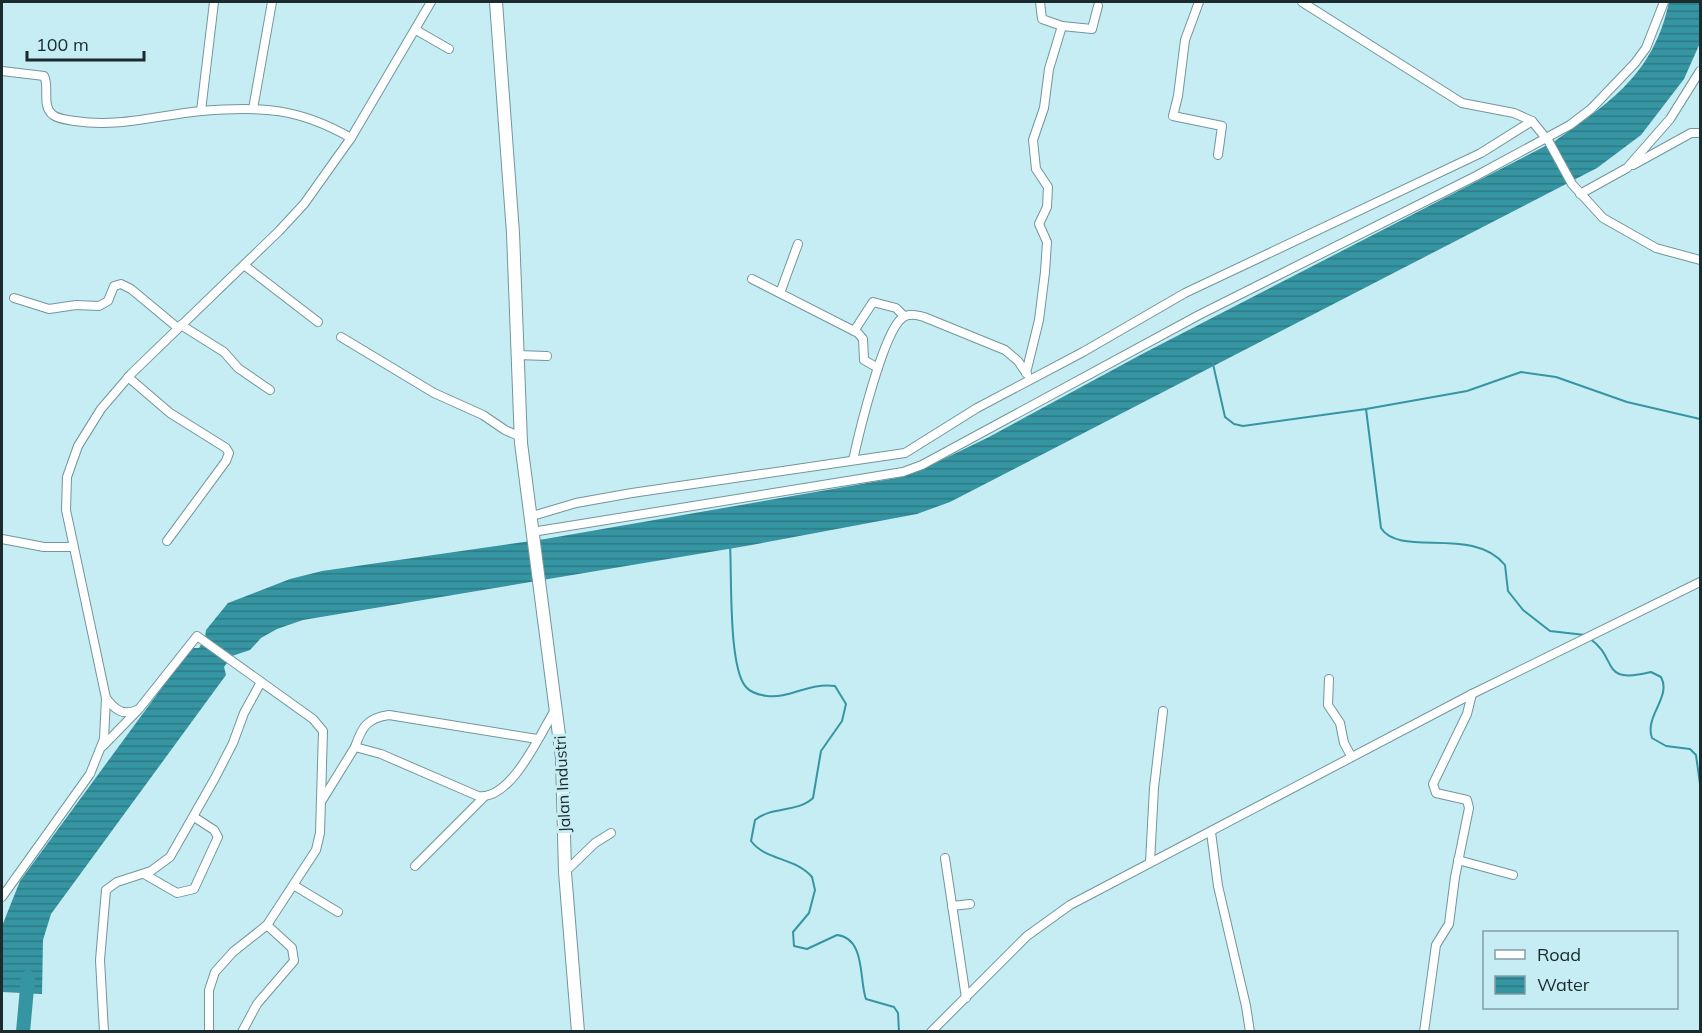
<svg xmlns="http://www.w3.org/2000/svg" width="1702" height="1033" font-family="Mulish,sans-serif">
<style>
.water{fill:url(#water-rules)}
.lines{fill:none;stroke-linecap:round;stroke-linejoin:round}
.stream{stroke:#3695a2;stroke-width:2}
.river{stroke:#3695a2;stroke-width:14}
.minor-casing{stroke:#71969b;stroke-width:10}
.primary-casing{stroke:#71969b;stroke-width:14}
.minor{stroke:#fff;stroke-width:8}
.primary{stroke:#fff;stroke-width:12}
.labels{text-anchor:middle;stroke-width:6;stroke-linejoin:round;paint-order:stroke}
.street-label{font-size:16px;fill:#1b2b2d;stroke:#c6edf3}
</style>
<defs>
<pattern id="water-rules" width="6" height="5" patternUnits="userSpaceOnUse" patternTransform="scale(1.5)"><rect width="6" height="5" fill="#3695a2"/><path d="M0 2.5h6" fill="none" stroke="#2d7a84"/></pattern>
</defs>
<rect width="100%" height="100%" fill="#c6edf3"/>
<!-- water -->
<path class="water" d="M 1669,2 L 1700,2 L 1700,43 L 1684,79 L 1641,135 L 1597,168 L 950,502 L 917,514 L 746,546 L 303,620 L 277,629 L 261,638 L 250,650 L 232,656 L 224,667 L 226,675 L 51,914 L 43,940 L 42,994 L 2,992 L 2,926 L 20,881 L 191,648 L 199,648 L 205,638 L 206,630 L 228,603 L 290,579 L 322,571 L 545,539 L 896,478 L 923,469 L 989,437 L 1144,353 L 1555,141 C 1611,102 1654,73 1669,2 Z"/>
<g class="lines">
<!-- stream -->
<g class="stream">
<polyline points="1213,364 1225,417 1234,424 1243,426 1366,409 1467,391 1521,372 1556,377 1627,402 1700,419"/>
<path d="M 1366,409 L 1381,528 C 1400,558 1473,525 1505,565 L 1508,591 L 1523,610 L 1550,631 L 1585,635"/>
<path d="M 730,545 C 732,574 728,667 746,687 C 751,693 760,695 767,696 C 790,699 809,682 835,686 L 846,704 L 842,721 L 821,751 L 813,798 C 797,813 772,806 755,820 L 751,841 C 766,861 795,857 812,877 L 815,890 L 809,913 L 793,932 L 794,946 L 807,949 L 837,935 C 866,938 859,981 866,999 L 894,1007 L 898,1013 L 899,1032"/>
<path d="M 1589,638 C 1620,659 1598,685 1651,672 L 1661,677 C 1672,697 1644,716 1652,738 L 1666,746 L 1690,749 L 1696,755 L 1700,784"/>
</g>
<!-- river -->
<polyline class="river" points="23,1032 28,977"/>
<!-- minor casing -->
<g class="minor-casing">
<g id="minor">
<polyline points="1199,2 1185,40 1178,96 1173,116 1222,126 1218,155"/>
<polyline points="1302,2 1462,103 1514,113 1532,121 1549,142 1572,184 1603,218 1656,248 1700,260"/>
<polyline points="1062,26 1092,29 1098,6"/>
<polyline points="416,30 449,49"/>
<path d="M 2,71 L 44,76 C 50,87 41,106 53,115 C 58,119 68,120 75,121 C 119,128 158,115 202,111 C 262,106 299,108 351,138"/>
<polyline points="253,109 272,2"/>
<polyline points="201,111 214,2"/>
<polyline points="1633,165 1691,133 1700,133"/>
<polyline points="1580,194 1627,168 1670,119 1700,71"/>
<polyline points="244,265 318,322"/>
<polyline points="752,279 858,333 863,339 864,360 878,368"/>
<polyline points="780,293 798,244"/>
<polyline points="14,298 49,309 76,305 99,306 108,301 114,286 121,284 131,289 178,328"/>
<polyline points="181,325 224,352 238,368 270,390"/>
<polyline points="854,331 873,302 896,308 904,316"/>
<polyline points="341,337 434,393 483,415 505,430 521,437"/>
<polyline points="517,355 547,356"/>
<polyline points="1026,373 1039,320 1045,272 1047,242 1039,224 1047,207 1048,187 1036,169 1033,140 1044,108 1049,69 1062,26 1042,19 1040,2"/>
<polyline points="128,377 170,413 226,448 229,453 226,461 167,541"/>
<path d="M 853,460 C 859,433 883,333 902,318 C 909,313 917,315 924,317 L 1005,350 L 1018,361 L 1027,374"/>
<polyline points="529,517 576,503 632,493 905,453 977,408 1083,352 1185,293 1481,153 1532,121"/>
<polyline points="532,532 903,472 922,465 1199,315 1476,176 1570,125 1591,109 1635,63 1646,48 1664,2"/>
<polyline points="2,539 44,547 72,547"/>
<polyline points="1329,679 1328,705 1340,723 1344,743 1351,756"/>
<path d="M 106,698 C 115,710 123,716 137,710"/>
<polyline points="103,746 139,709 197,636 313,719 323,731 320,833 316,850 267,925 233,952 215,972 209,990 209,1032"/>
<path d="M 355,747 C 362,727 367,718 389,715 L 537,739"/>
<path d="M 321,802 L 355,747 L 381,754 L 478,796 C 511,801 540,734 555,710"/>
<polyline points="1211,832 1218,886 1246,1006 1250,1032"/>
<polyline points="945,858 966,998"/>
<polyline points="1458,860 1513,875"/>
<polyline points="1150,862 1154,788 1163,711"/>
<polyline points="415,866 484,797"/>
<polyline points="565,872 595,843 611,833"/>
<polyline points="144,874 177,893 194,889 218,837 214,830 194,817"/>
<polyline points="295,886 338,912"/>
<polyline points="2,897 90,774 104,739 106,698 66,510 67,477 78,446 101,409 131,374 279,231 304,204 351,138 431,2"/>
<polyline points="952,906 970,904"/>
<polyline points="104,1032 100,960 106,890 117,882 151,871 170,857 215,778 233,743 244,713 261,682"/>
<polyline points="242,1032 257,1004 294,961 292,948 267,925"/>
<polyline points="931,1032 1027,936 1070,905 1472,694 1700,582"/>
<polyline points="1424,1032 1436,945 1449,924 1455,877 1469,808 1467,800 1436,793 1433,784 1467,714 1472,694"/>
</g>
</g>
<!-- primary casing -->
<g class="primary-casing">
<polyline id="primary" points="496,2 513,233 521,443 562,758 565,872 578,1032"/>
</g>
<!-- minor -->
<use href="#minor" class="minor"/>
<!-- primary -->
<use href="#primary" class="primary"/>
</g>
<g class="labels">
<!-- street labels -->
<g class="street-label">
<text transform="translate(562 784) rotate(-93)" y="6">Jalan Industri</text>
</g>
</g>
<!-- border -->
<rect width="1702" height="1033" fill="none" stroke="#1b2b2d" stroke-width="6"/>
<!-- legend -->
<rect x="1483" y="931" width="195" height="78" fill="#c6edf3" stroke="#829fa4" stroke-width="1.5"/>
<rect x="1495" y="950" width="30" height="9" fill="#ffffff" stroke="#829fa4" stroke-width="1.5"/>
<text x="1537" y="961" font-size="18" fill="#1b2b2d">Road</text>
<rect x="1495" y="976" width="30" height="18" fill="url(#water-rules)" stroke="#829fa4" stroke-width="1.5"/>
<text x="1537" y="991" font-size="18" fill="#1b2b2d">Water</text>
<!-- scale -->
<path d="M27 51v9h117v-9" fill="none" stroke="#1b2b2d" stroke-width="3"/>
<text x="36" y="51" font-size="18" fill="#1b2b2d" stroke="#c6edf3" stroke-width="4.5" paint-order="stroke">100 m</text>
</svg>
